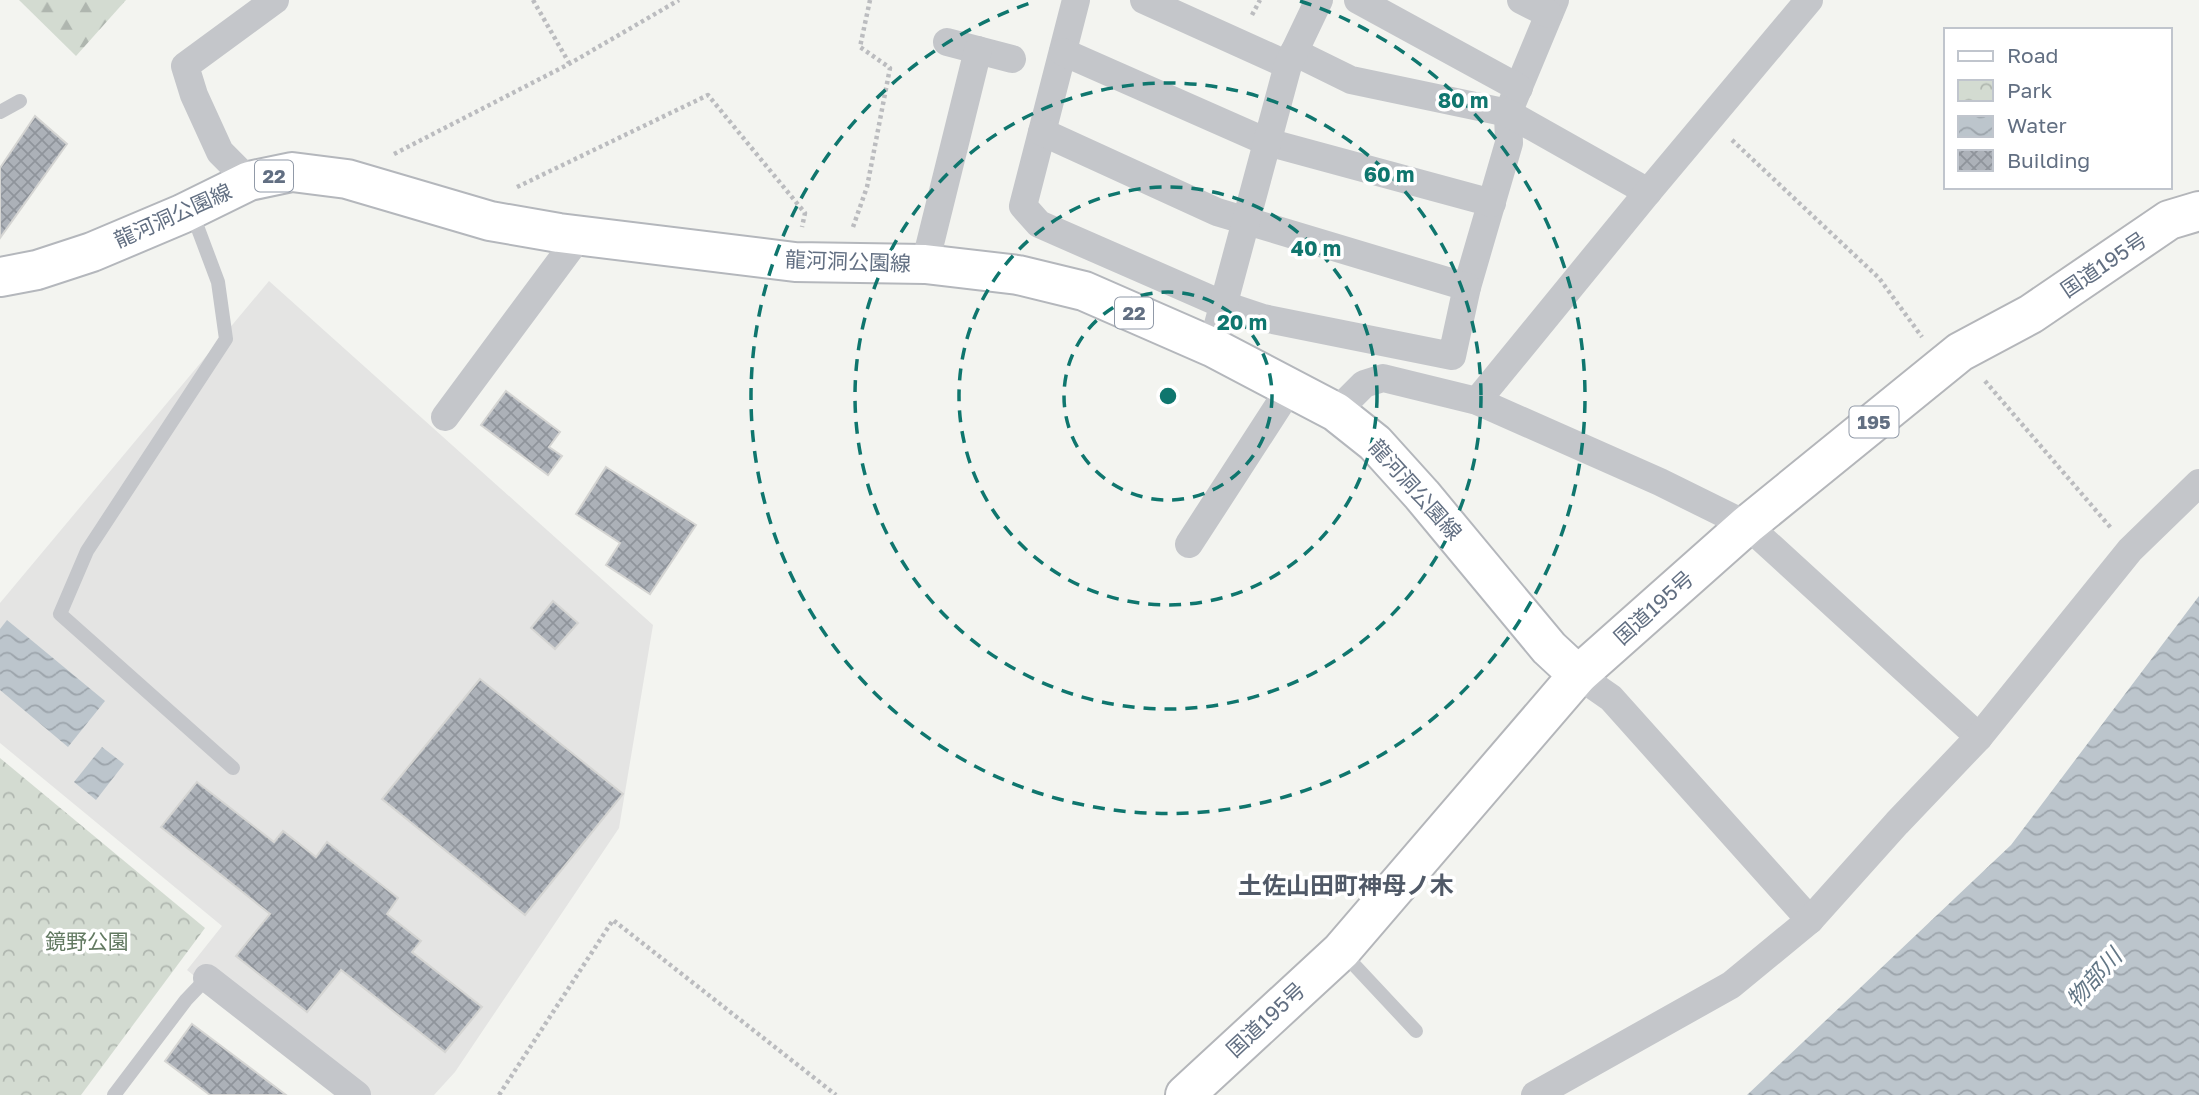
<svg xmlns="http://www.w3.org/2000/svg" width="2199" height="1095" font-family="'Golos Text','Noto Sans JP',sans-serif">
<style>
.built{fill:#e4e4e3}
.forest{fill:url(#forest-firs)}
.park{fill:url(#park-crowns)}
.water{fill:url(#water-waves)}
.building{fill:url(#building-cross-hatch);stroke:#d5d5d3;stroke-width:2}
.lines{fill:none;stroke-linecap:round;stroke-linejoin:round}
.primary-casing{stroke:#b4b7bc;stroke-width:42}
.trunk-casing{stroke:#b4b6ba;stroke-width:42}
.path{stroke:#bbbcbf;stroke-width:4.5;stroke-dasharray:3.5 3.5;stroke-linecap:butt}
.service{stroke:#c4c6ca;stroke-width:14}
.minor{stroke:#c4c6ca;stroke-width:28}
.primary{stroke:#fff;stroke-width:38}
.trunk{stroke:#fff;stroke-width:38}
.ring{fill:none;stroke:#0f766e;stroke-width:3.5;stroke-dasharray:12 9}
.labels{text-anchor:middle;stroke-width:7;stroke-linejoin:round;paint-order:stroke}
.shield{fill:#fff;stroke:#919aa8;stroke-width:2}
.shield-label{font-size:19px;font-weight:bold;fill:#626f82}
.street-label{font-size:21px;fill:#626f82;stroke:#fff}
.park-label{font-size:21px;fill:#627961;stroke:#fff}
.water-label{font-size:23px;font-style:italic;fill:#637786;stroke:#fff}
.quarter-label{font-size:24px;font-weight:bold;fill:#505967;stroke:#fff}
.centre{fill:#0f766e;stroke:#fff;stroke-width:3.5}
.ring-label{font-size:21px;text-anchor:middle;font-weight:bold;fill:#0f766e;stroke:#fff;stroke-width:7;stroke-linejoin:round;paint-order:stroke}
</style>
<defs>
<pattern id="forest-firs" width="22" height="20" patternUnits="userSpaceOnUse" patternTransform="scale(1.75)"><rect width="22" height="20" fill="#d3dbd1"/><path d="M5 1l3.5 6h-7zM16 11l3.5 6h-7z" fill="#afb6af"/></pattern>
<pattern id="park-crowns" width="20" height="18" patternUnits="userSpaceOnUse" patternTransform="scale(1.75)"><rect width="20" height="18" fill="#d3dbd1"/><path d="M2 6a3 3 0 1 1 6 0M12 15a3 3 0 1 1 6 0" fill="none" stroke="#afb6af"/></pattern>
<pattern id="water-waves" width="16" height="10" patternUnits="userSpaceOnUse" patternTransform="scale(1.75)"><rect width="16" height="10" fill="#bcc5cc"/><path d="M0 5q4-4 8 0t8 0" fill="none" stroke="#9ca4ab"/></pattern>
<pattern id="building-cross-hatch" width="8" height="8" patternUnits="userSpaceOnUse" patternTransform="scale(1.75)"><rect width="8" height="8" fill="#acb1b8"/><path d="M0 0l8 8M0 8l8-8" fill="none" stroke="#8f949b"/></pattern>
</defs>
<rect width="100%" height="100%" fill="#f3f4f0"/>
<!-- built -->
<polygon class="built" points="269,281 653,625 619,828 455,1072 434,1095 342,1095 187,970 222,926 0,743 0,603"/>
<!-- forest -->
<polygon class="forest" points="19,0 126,0 76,56"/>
<!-- park -->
<polygon class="park" points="0,758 205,928 81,1095 0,1095"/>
<!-- water -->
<g class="water">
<polygon points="2199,596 2199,1095 1747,1095 2011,845"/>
<polygon points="7,620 105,701 68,747 0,690 0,629"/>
<polygon points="102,747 124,764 96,800 74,782"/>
</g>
<!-- building -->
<g class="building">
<polygon points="35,116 67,144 0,238 0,168"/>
<polygon points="506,391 560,432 549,447 562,456 548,475 481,425"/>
<polygon points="606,467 696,525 650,594 606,565 620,543 576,514"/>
<polygon points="553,601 578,623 555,649 531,628"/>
<polygon points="480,679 623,794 525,915 382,799"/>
<polygon points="197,782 274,842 283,831 316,857 327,842 398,898 387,914 421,941 412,952 482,1007 445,1052 341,970 307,1012 236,956 270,914 161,827"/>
<polygon points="192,1024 286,1095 210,1095 165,1061"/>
</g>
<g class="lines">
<!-- primary casing -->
<g class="primary-casing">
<polyline id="primary" points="0,277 37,270 92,252 182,214 249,181 292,172 347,179 490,221 559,233 795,262 925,264 1018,275 1084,291 1212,347 1336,412 1375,443 1422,495 1549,648 1578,675"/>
</g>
<!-- trunk casing -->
<g class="trunk-casing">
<polyline id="trunk" points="1185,1095 1341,951 1578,675 1747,525 1960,352 2031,314 2169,220 2199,211"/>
</g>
<!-- path -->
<g class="path">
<polyline points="533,0 569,63"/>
<polyline points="1252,15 1260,0"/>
<polyline points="1732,140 1879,278 1922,337"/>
<polyline points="394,154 569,64 679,0"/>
<polyline points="517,187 708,95 805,213 802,227"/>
<polyline points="853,227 867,187 890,68 860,47 870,0"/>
<polyline points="1985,381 2111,528"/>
<polyline points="499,1095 613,920 836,1095"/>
</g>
<!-- service -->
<g class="service">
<polyline points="0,112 20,101"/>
<polyline points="191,210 218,282 226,339 87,551 60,614 233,768"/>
<polyline points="1343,953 1416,1031"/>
<polyline points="114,1095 186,1000 207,978"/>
</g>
<!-- minor -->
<g class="minor">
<polyline points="1076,0 1023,206 1039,224 1224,305 1263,318 1452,356 1467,287 1509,143 1508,113 1555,0"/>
<polyline points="1144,0 1288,65"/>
<polyline points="1358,0 1519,88"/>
<polyline points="1521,0 1549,14"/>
<polyline points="947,42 1012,59"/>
<polyline points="1063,52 1267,142 1492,203"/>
<polyline points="1294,52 1351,80 1508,113 1648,192"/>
<polyline points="1042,132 1217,212 1467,287"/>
<polyline points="249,181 220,152 194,95 185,66 275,0"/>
<polyline points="925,264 978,50"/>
<polyline points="1212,347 1288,65 1319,0"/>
<polyline points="1477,401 1648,192 1809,0"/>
<polyline points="1336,412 1364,384 1383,378 1477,401 1660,482 1747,525 1979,737"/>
<polyline points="445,417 580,235"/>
<polyline points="1189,544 1290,388"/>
<polyline points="1578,675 1611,698 1810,920"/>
<polyline points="207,978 357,1095"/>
<polyline points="1535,1095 1731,985 1810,920 1897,823 1979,737 2130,550 2199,483"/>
</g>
<!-- primary -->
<use href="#primary" class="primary"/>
<!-- trunk -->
<use href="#trunk" class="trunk"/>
</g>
<!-- distance rings -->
<g class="ring">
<circle cx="1168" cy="396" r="104"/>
<circle cx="1168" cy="396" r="209"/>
<circle cx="1168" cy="396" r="313"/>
<path d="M1300 1A417 417 0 1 1 1036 1"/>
</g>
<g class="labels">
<!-- shield labels -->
<g class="shield">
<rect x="255" y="160.5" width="38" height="31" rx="5"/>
<rect x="1115" y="297.5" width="38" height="31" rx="5"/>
<rect x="1849.5" y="406.5" width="49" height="31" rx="5"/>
</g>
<g class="shield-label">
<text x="274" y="183">22</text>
<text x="1134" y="320">22</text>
<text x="1874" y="429">195</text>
</g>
<!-- street labels -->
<g class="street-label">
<text transform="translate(173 216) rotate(-24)" y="7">龍河洞公園線</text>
<text transform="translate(848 262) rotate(2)" y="7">龍河洞公園線</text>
<text transform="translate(2104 265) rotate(-34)" y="7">国道195号</text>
<text transform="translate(1415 490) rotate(48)" y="7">龍河洞公園線</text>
<text transform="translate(1654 608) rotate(-42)" y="7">国道195号</text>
<text transform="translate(1266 1020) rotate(-43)" y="7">国道195号</text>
</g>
<!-- park labels -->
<g class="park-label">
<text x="87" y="949">鏡野公園</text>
</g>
<!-- water labels -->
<g class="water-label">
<text transform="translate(2094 978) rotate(-48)" y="8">物部川</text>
</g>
<!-- quarter labels -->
<g class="quarter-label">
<text x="1346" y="894">土佐山田町神母ノ木</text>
</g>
</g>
<circle cx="1168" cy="396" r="10" class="centre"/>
<g class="ring-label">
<text x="1463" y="108">80 m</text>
<text x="1389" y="182">60 m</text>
<text x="1316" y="256">40 m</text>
<text x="1242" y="330">20 m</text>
</g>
<!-- legend -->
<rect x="1944" y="28" width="228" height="161" fill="#ffffff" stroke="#c0c5cd" stroke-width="2"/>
<rect x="1958" y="51" width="35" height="10" fill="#ffffff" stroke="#c0c5cd" stroke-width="2"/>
<text x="2007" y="63" font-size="21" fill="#626f82">Road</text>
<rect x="1958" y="80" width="35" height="21" fill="url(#park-crowns)" stroke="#c0c5cd" stroke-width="2"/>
<text x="2007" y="98" font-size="21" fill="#626f82">Park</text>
<rect x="1958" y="116" width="35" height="21" fill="url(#water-waves)" stroke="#c0c5cd" stroke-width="2"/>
<text x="2007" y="133" font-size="21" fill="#626f82">Water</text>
<rect x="1958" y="150" width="35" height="21" fill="url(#building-cross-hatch)" stroke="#c0c5cd" stroke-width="2"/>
<text x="2007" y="168" font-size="21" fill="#626f82">Building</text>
</svg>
